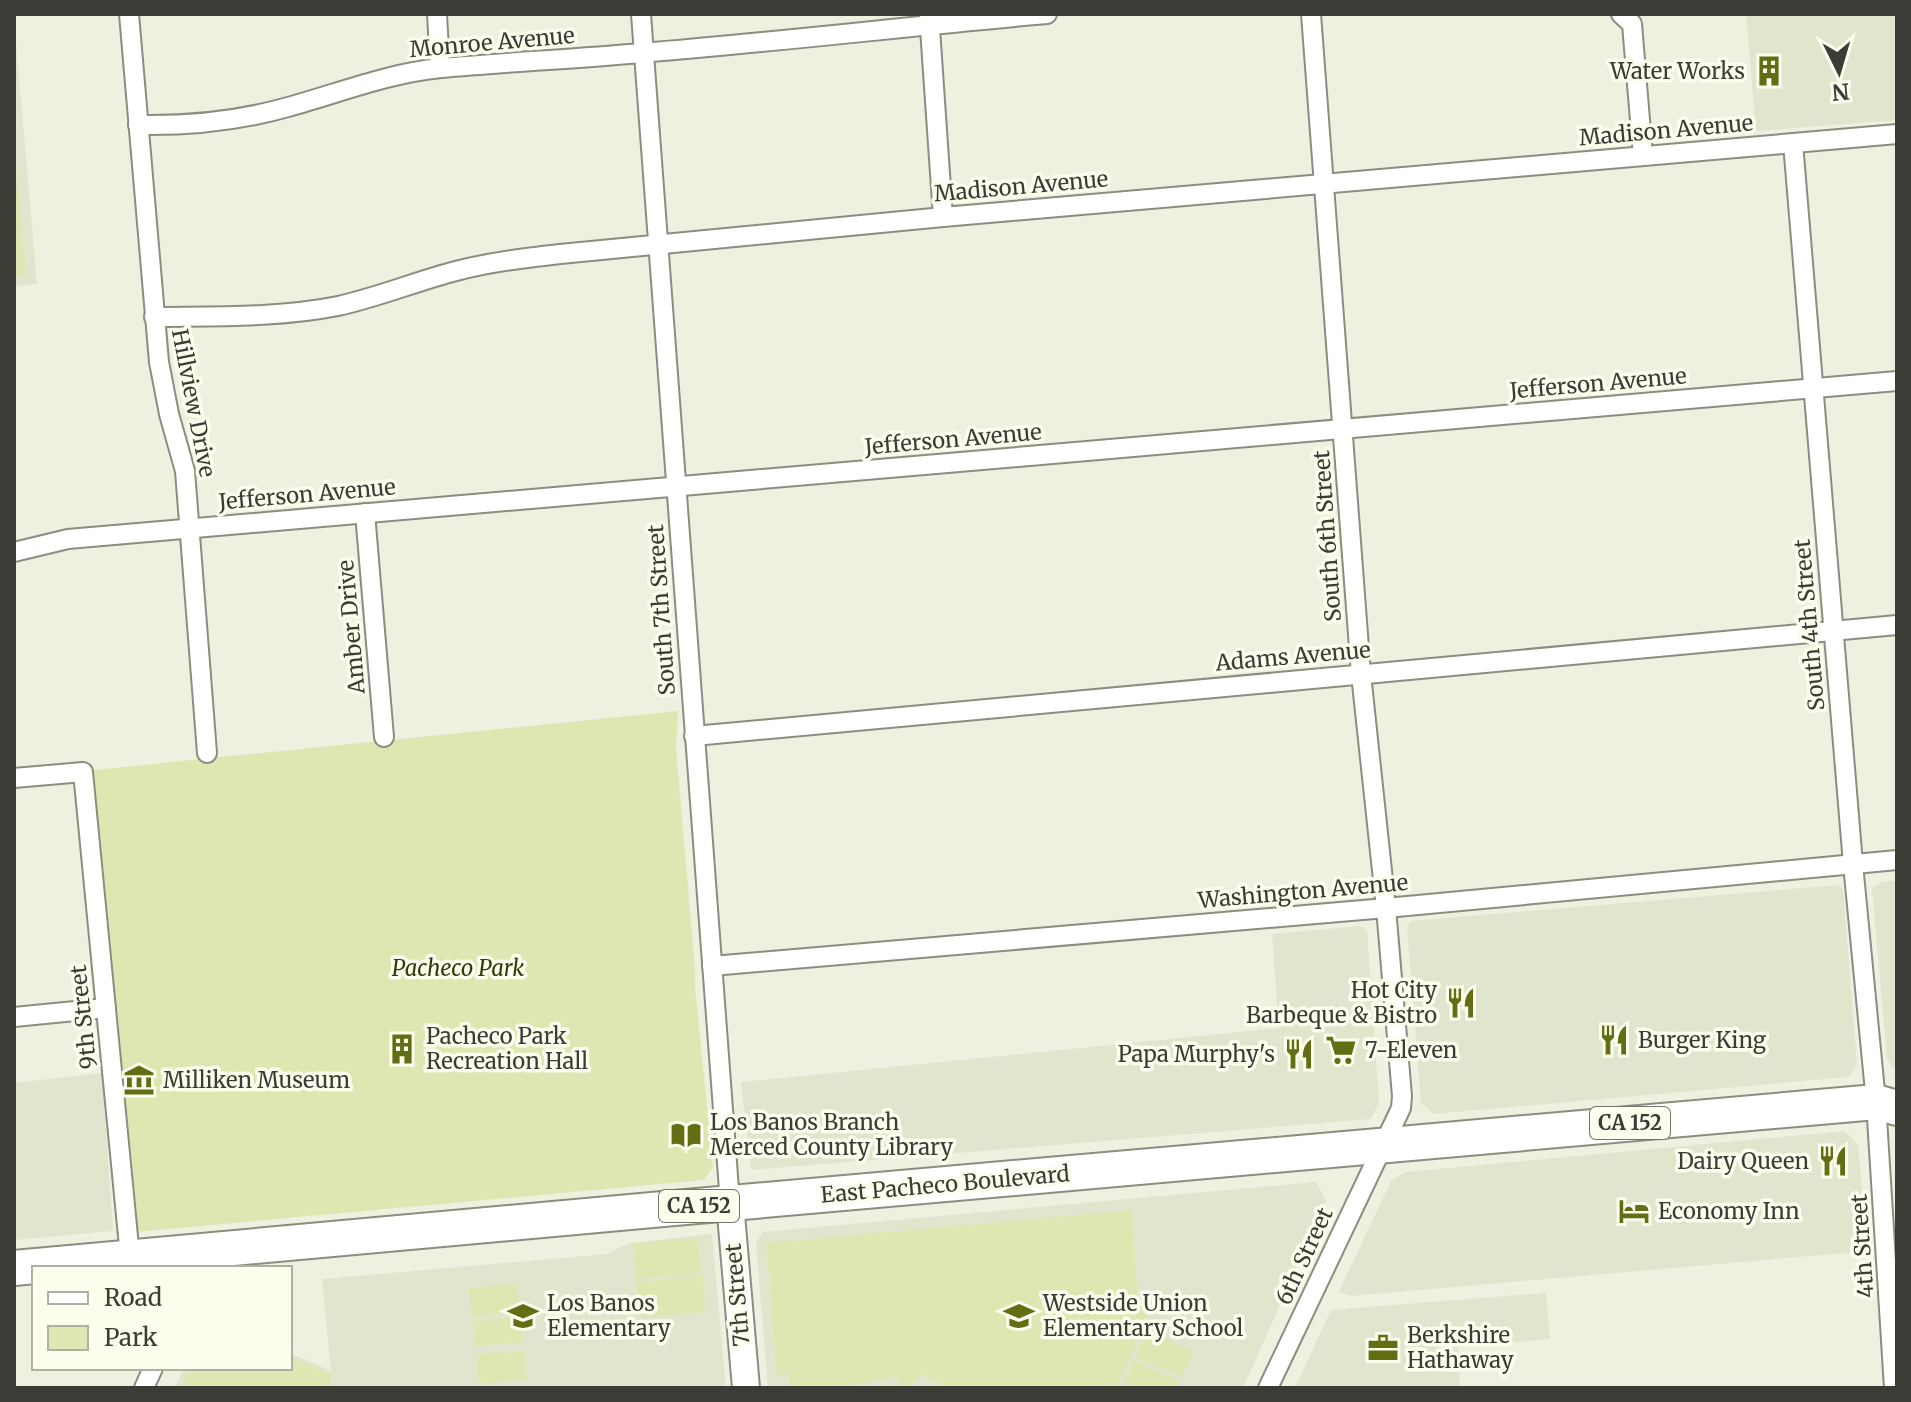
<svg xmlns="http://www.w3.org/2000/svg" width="1911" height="1402" font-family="Merriweather,serif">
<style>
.built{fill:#e0e5cd}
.green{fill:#dee7b2}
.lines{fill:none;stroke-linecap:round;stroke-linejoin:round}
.street-casing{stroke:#8b8e7f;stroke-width:22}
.secondary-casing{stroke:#8b8e7f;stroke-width:30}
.highway-casing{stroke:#8b8e7f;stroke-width:38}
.street{stroke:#fff;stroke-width:18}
.secondary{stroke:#fff;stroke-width:26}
.highway{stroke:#fff;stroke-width:34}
.labels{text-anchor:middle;stroke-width:7;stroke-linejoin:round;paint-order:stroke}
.shield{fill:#fbfeed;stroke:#74766c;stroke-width:2}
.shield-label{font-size:20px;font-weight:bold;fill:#3a3c35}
.street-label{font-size:22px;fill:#3a3c35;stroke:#fbfeed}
.poi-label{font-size:22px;fill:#3a3c35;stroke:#fbfeed;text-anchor:start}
.park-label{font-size:22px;font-style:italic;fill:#343a08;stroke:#fbfeed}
</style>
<rect width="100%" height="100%" fill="#edf1e0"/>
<!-- built -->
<g class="built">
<polygon points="1746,14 1897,14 1897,120 1756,131"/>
<polygon points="14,20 37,284 14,286"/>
<polygon points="1897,880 1897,1071 1893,1069 1887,1058 1872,888 1882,882"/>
<polygon points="1839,885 1843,889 1857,1064 1849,1077 1434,1114 1421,1103 1407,927 1410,921"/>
<polygon points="1360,926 1367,930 1379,1102 1371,1119 751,1170 741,1082 1279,1028 1272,934"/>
<polygon points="102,1073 113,1231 14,1240 14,1083"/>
<polygon points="1845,1131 1858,1145 1868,1251 1351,1296 1339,1292 1391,1181 1405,1172"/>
<polygon points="1316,1182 1326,1201 1243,1388 768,1388 756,1243 763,1232"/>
<polygon points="712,1234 726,1388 175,1388 184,1368 290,1368 290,1353 331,1371 322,1279 607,1254 629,1243"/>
<polygon points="1546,1293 1550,1339 1458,1347 1460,1388 1295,1388 1331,1310"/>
</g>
<!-- green -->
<g class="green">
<polygon points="14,140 26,276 14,277"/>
<polygon points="678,711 676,748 695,969 695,986 713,1167 704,1180 135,1232 93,770"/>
<polygon points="1132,1210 1138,1301 1148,1317 1116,1388 951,1388 922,1375 909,1385 909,1388 900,1388 898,1377 870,1380 870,1383 820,1388 791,1388 789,1374 777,1375 766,1243"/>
<polygon points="697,1238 702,1274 636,1279 633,1244"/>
<polygon points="703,1276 706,1312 638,1317 636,1282"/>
<polygon points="517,1284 520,1312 471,1317 469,1288"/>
<polygon points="520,1317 523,1342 475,1346 472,1321"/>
<polygon points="1147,1331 1193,1351 1181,1377 1135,1357"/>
<polygon points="524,1351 527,1379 479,1384 476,1355"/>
<polygon points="290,1356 331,1374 329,1388 181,1388 190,1368 290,1368"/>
<polygon points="1134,1360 1179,1381 1176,1388 1127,1388 1122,1386"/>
</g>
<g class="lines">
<!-- street casing -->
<g class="street-casing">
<g id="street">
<polyline points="129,14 159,362 169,414 185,471 207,753"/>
<polyline points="437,14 440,68"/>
<polyline points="641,14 730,1203"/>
<polyline points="929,14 943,217"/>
<polyline points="1621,14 1632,24 1643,156"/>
<path d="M 138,125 C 189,126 239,121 288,107 C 339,93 389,73 441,68 C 508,62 575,59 641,53 C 777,42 911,26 1047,14"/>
<polyline points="1793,143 1853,864 1876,1102 1894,1388"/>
<path d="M 154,317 C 215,316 278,318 338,306 C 379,297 417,281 456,271 C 490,262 525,258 560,254 L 943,217 L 1897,134"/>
<polyline points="365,513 384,737"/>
<polyline points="14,552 68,539 1897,381"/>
<polyline points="694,736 1897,625"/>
<polyline points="14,778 83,772 130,1257"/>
<polyline points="712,966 1386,908 1897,860"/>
<polyline points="14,1017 106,1008"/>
<polyline points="144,1388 153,1368"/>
<polyline points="1268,1388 1401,1108 1402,1096 1386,908 1361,674 1311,14"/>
</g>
</g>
<!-- secondary casing -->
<g class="secondary-casing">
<polyline id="secondary" points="730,1203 746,1388"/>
</g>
<!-- highway casing -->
<g class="highway-casing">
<polyline id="highway" points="14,1268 663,1209 1876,1102 1897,1108"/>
</g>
<!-- street -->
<use href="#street" class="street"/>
<!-- secondary -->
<use href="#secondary" class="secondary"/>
<!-- highway -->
<use href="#highway" class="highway"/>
</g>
<!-- icons -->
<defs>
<g id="building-bare" transform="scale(2.4)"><path d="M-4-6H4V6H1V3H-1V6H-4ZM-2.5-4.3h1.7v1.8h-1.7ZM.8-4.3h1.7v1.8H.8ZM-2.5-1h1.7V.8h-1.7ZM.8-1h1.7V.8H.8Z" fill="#636d13" stroke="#fbfeed" stroke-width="2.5" paint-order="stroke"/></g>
<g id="restaurant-bare" transform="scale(2.4)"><path d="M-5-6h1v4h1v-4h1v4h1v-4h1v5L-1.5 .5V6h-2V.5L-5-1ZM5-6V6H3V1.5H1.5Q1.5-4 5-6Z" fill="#636d13" stroke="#fbfeed" stroke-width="2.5" paint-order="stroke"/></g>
<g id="supermarket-bare" transform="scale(2.4)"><path d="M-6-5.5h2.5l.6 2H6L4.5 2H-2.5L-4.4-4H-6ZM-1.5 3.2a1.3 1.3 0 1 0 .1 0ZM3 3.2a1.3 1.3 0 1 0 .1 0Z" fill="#636d13" stroke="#fbfeed" stroke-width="2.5" paint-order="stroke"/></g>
<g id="museum-bare" transform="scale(2.4)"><path d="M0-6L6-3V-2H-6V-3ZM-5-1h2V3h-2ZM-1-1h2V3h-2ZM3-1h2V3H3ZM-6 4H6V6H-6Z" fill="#636d13" stroke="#fbfeed" stroke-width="2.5" paint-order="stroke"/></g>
<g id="library-bare" transform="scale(2.4)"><path d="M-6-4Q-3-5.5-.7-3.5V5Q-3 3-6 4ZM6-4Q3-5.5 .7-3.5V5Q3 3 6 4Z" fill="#636d13" stroke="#fbfeed" stroke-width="2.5" paint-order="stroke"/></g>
<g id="hotel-bare" transform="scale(2.4)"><path d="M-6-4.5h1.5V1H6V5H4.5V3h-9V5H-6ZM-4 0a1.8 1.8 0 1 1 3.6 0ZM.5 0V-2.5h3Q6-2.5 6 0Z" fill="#636d13" stroke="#fbfeed" stroke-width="2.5" paint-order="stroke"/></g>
<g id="school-bare" transform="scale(2.4)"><path d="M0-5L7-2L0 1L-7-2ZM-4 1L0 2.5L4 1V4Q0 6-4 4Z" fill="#636d13" stroke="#fbfeed" stroke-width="2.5" paint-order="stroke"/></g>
<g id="office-bare" transform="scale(2.4)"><path d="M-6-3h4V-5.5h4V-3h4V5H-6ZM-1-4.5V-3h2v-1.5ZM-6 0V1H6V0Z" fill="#636d13" stroke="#fbfeed" stroke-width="2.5" paint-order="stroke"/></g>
</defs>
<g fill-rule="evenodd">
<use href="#building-bare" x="1769" y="71"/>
<use href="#restaurant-bare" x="1461" y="1003"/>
<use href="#restaurant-bare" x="1614" y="1040"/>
<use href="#building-bare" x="402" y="1049"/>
<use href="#supermarket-bare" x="1341" y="1050"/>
<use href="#restaurant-bare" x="1299" y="1054"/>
<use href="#museum-bare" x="139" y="1080"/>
<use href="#library-bare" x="686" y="1135"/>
<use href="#restaurant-bare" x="1833" y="1161"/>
<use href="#hotel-bare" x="1634" y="1211"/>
<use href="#school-bare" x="523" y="1316"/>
<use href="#school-bare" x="1019" y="1316"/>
<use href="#office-bare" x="1383" y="1348"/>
</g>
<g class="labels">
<!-- shield labels -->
<g class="shield">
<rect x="1590" y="1107" width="80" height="32" rx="6"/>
<rect x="659" y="1190" width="80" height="32" rx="6"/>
</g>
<g class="shield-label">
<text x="1630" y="1130">CA 152</text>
<text x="699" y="1213">CA 152</text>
</g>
<!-- street labels -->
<g class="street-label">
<text transform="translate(492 42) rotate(-5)" y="8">Monroe Avenue</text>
<text transform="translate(1666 130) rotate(-5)" y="8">Madison Avenue</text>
<text transform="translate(1021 186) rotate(-5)" y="8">Madison Avenue</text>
<text transform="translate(1598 383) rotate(-5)" y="8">Jefferson Avenue</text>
<text transform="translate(194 403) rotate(79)" y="8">Hillview Drive</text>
<text transform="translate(953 439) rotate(-5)" y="8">Jefferson Avenue</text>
<text transform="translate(307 494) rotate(-5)" y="8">Jefferson Avenue</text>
<text transform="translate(1327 536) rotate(-94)" y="8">South 6th Street</text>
<text transform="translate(661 610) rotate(-94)" y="8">South 7th Street</text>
<text transform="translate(1809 625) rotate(-95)" y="8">South 4th Street</text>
<text transform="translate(351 627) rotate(-95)" y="8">Amber Drive</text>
<text transform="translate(1293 656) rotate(-5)" y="8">Adams Avenue</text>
<text transform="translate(1303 891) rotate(-5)" y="8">Washington Avenue</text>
<text transform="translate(83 1017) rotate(-96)" y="8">9th Street</text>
<text transform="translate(945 1184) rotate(-5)" y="8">East Pacheco Boulevard</text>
<text transform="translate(1862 1246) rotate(-94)" y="8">4th Street</text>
<text transform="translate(1304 1256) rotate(-65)" y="8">6th Street</text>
<text transform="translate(737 1295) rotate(-95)" y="8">7th Street</text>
</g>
<!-- poi labels -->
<g class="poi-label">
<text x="1745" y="79" text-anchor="end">Water Works</text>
<text x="1437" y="998" text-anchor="end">Hot City<tspan x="1437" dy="25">Barbeque &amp; Bistro</tspan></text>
<text x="426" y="1044">Pacheco Park<tspan x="426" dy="25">Recreation Hall</tspan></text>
<text x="1638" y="1048">Burger King</text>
<text x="1365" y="1058">7-Eleven</text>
<text x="1275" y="1062" text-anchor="end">Papa Murphy's</text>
<text x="163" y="1088">Milliken Museum</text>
<text x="710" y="1130">Los Banos Branch<tspan x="710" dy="25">Merced County Library</tspan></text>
<text x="1809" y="1169" text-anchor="end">Dairy Queen</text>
<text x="1658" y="1219">Economy Inn</text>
<text x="547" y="1311">Los Banos<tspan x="547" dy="25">Elementary</tspan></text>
<text x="1043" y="1311">Westside Union<tspan x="1043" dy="25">Elementary School</tspan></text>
<text x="1407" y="1343">Berkshire<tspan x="1407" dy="25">Hathaway</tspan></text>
</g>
<!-- park labels -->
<g class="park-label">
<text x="458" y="976">Pacheco Park</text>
</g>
</g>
<!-- border -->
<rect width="1911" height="1402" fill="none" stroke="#3a3c35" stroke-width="32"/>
<!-- legend -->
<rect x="32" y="1266" width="260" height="104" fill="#fbfeed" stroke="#aeb0a3" stroke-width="2"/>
<rect x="48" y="1292" width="40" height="12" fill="#ffffff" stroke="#aeb0a3" stroke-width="2"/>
<text x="104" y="1306" font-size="24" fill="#3a3c35">Road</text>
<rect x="48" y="1326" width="40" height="24" fill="#dee7b2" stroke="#aeb0a3" stroke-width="2"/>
<text x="104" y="1346" font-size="24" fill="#3a3c35">Park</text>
<!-- north arrow -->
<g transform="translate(1839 72) rotate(175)" stroke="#fbfeed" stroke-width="6" paint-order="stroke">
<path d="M0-6L14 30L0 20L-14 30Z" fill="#3a3c35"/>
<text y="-12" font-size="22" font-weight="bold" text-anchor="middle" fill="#3a3c35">N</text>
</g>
</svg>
